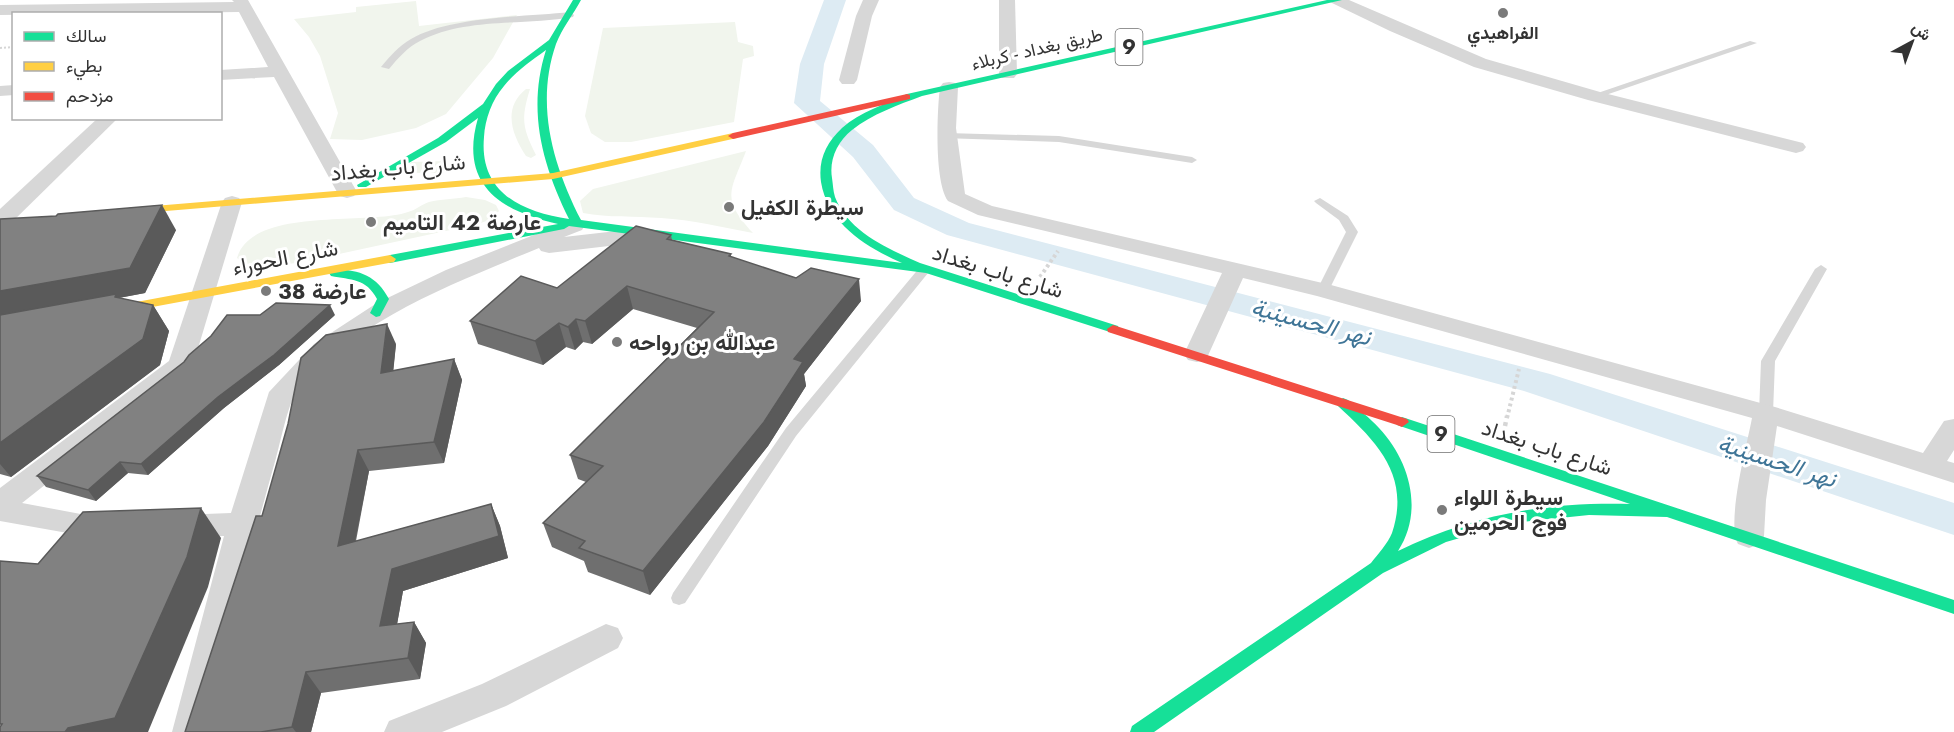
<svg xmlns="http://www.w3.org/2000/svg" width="1954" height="732" font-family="Jost,Vazirmatn,sans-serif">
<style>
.green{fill:#f1f5ed}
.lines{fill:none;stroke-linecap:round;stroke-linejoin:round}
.canal{fill:#ddebf3;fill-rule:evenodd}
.path-far2{stroke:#d6d6d6;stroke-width:2;stroke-dasharray:2 2;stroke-linecap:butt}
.path-far1{stroke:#d6d6d6;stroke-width:4;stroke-dasharray:3 3;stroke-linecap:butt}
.path{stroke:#d6d6d6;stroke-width:4.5;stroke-dasharray:4 4;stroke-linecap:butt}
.lane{fill:#d7d7d7;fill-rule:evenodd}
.street{fill:#d7d7d7;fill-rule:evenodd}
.fast{fill:#16e098;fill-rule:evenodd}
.slow{fill:#ffcf43;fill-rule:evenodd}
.jam{fill:#f24e42;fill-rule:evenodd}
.wall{fill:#6f6f6f}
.shaded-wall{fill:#5a5a5a}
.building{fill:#818181;stroke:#5a5a5a;stroke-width:1.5}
.poi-dot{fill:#7a7a7a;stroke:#fff;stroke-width:2}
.labels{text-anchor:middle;stroke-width:6;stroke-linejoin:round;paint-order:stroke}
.far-poi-label{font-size:18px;font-weight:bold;fill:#333;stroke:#fff}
.far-street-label{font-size:18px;fill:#333;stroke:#fff}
.shield{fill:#fff;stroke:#707070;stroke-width:1.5}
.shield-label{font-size:21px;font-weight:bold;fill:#333}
.street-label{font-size:22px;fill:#333;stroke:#fff}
.poi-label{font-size:22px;font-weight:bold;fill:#333;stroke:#fff;text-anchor:start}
.water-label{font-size:24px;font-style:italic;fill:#3f7597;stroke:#fff}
</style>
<rect width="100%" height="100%" fill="#fff"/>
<!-- green -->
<g class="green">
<polygon points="416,1 419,26 517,15 493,58 446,114 416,128 362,140 330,139 338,113 320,56 309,37 294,19 356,12 356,7"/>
<polygon points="735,22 738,42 753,46 754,56 743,59 734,122 631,142 605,142 591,133 585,116 603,28"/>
<path d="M 526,89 L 530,89 C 521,119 522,127 536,155 L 531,158 L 526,156 C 512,135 502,108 526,89 Z"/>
<path d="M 746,151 C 731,191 720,197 753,233 C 722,227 692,220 661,218 C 634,216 609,218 583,213 L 580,201 L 593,189 Z"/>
<polygon points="446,161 436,173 402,173 411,162"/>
<path d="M 466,197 L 485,200 L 496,205 L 499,211 L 492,219 L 478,224 L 302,262 L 269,267 L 248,266 L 237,258 C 252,206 367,226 408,212 C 416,210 422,204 429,202 C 441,199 454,199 466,197 Z"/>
</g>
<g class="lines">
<!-- canal -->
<polygon class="canal" points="824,0 846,0 824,64 820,101 873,145 914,198 969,223 1550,374 1954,503 1954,535 1524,391 947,235 894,210 853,157 794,103 800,64"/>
<!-- path-far2 -->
<polyline class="path-far2" points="0,48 14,47"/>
<!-- path-far1 -->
<g class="path-far1">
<polyline points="1040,277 1058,251"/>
<polyline points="1507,418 1519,369"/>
</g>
<!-- path -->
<polyline class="path" points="1505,426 1507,416"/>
<!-- lane -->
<g class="lane">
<path d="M 570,12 L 574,15 L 573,17 C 524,26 466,17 420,41 C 408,47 398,58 389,69 L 381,67 C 390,56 399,46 411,39 C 450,16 525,17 570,12 Z"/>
<polygon points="1750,41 1757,43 1597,98 1589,96"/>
<polygon points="946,133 1059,136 1192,157 1197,160 1192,163 1059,142 942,138 941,136"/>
<polygon points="1320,198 1348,216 1358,232 1329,290 1323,294 1317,290 1346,232 1339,220 1316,203 1314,201"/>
<polygon points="1821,265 1827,269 1775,361 1773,413 1766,418 1761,416 1759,413 1761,361 1815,269"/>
<polygon points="924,266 928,267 930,270 928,273 796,436 685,603 679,605 673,603 671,598 673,593 786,428 920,267"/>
</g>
<!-- street -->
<g class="street">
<polygon points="232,0 248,0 357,192 354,196 347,198 340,196 337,192 274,77 220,80 220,70 268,67 239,12 0,15 0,5 234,2"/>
<polygon points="863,0 879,0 872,16 857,80 854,84 842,84 839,80 856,16"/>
<polygon points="999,0 1015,0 1017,74 1014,78 1002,78 999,74"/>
<polygon points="1329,0 1349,0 1486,59 1600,92 1803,143 1806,147 1803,151 1796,153 1588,100 1474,67 1390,31 1332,3"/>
<path d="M 949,82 L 955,83 L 958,87 L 956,128 L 965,194 L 992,206 L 1331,285 L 1775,407 L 1923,453 L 1944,421 L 1954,419 L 1954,450 L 1947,461 L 1954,463 L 1954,483 L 1777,426 L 1766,500 L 1764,536 L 1760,544 L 1749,548 L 1738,544 C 1726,522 1747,445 1752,418 L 1317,296 L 1243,278 L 1206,360 L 1197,362 L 1188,360 L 1184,354 L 1222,273 L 978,215 L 948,201 C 934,182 937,111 940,87 L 943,83 Z"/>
<polygon points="14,85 14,95 0,96 0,86"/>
<polygon points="98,118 118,118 8,226 0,227 0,209"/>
<polygon points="232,196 239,198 242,202 193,365 189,371 22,503 118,521 122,529 118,537 107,540 0,521 0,488 169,361 222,202 225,198"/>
<path d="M 574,219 L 582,220 L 585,225 L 582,230 L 564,237 L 643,228 L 651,230 L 654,235 L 651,240 L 643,242 L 549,253 L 541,251 L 539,248 C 457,282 351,321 296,393 C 288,404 280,444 276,458 C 250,549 229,640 208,732 L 172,732 L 224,536 L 179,537 L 168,534 L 164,526 L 168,518 L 179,515 L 231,513 L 269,392 L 314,344 L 377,303 L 446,270 Z"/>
<polygon points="606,624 618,628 623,638 618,648 506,706 442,732 384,732 389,721 482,684"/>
</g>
<!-- fast -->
<g class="fast">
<path d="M 573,0 L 581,0 C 573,15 562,28 556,44 C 535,105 553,165 581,220 L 902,263 C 866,247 828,224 821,182 C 818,160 826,143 842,128 C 860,112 886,104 907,94 L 1327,0 L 1342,0 L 922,96 C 898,105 872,114 852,130 C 837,142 829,160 832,178 C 833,184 833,191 835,197 C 848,232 889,249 920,263 L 1118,326 L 1119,329 L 1113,333 L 926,273 L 569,226 L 564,229 L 390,263 L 386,262 L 384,259 L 390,255 L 558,224 C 499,211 459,184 478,118 L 446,142 L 366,187 L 358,187 L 357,185 L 438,138 L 483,104 L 496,84 L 508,71 L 549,40 ZM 546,50 C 527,110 542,164 569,219 C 521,212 479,192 484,137 C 485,119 492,100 504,86 C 515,72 531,61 546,50 Z"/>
<path d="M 335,269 C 360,270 377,276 389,299 L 380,316 L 376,317 L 370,313 L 377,299 C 366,278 351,280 331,276 L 329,273 Z"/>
<path d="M 1343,398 L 1348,400 C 1358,409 1370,418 1379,428 C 1410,461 1424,511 1398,551 C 1474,514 1545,502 1630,504 L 1397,425 L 1395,422 L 1397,419 L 1402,417 L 1954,600 L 1954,614 L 1667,517 L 1589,515 L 1512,523 L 1446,542 L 1383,573 L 1154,732 L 1130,732 L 1132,726 L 1371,563 C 1378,554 1388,543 1392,533 C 1411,476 1377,442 1338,406 L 1336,403 Z"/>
</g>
<!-- slow -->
<g class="slow">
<polygon points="733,133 737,134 737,138 553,179 118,215 112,212 118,209 553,173"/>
<polygon points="390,255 396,259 394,262 104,316 98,312 104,308"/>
</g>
<!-- jam -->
<g class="jam">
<polygon points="907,94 910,95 910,99 733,139 728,136 733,133"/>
<polygon points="1113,325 1407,419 1409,422 1402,427 1397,425 1108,332 1107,329"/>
</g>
</g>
<!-- wall -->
<g class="wall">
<polygon points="0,219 176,230 145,293 119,298 153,305 169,331 160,365 11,477 0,474"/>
<polygon points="671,235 672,240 731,254 731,257 861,301 804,374 806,386 768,446 650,595 588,572 584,561 552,547 543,523 586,482 578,479 570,455 697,328 633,309 592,344 583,342 575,350 566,347 543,365 478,344 470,321 557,288"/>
<polygon points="335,315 279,365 224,408 148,475 128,473 96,501 46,487 37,476"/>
<polygon points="396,344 393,371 454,359 462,380 444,463 369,471 356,541 491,504 500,526 508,558 403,591 397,624 414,622 426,643 420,679 321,693 311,732 185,732 262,516"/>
</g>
<!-- shaded-wall -->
<g class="shaded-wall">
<polygon points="162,205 176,230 145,293 0,320 0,291"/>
<polygon points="859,279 861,301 804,374 806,386 768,446 650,595 643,571 794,359"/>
<polygon points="627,286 633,309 592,344 585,321"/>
<polygon points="153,305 169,331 160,365 11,477 0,464 0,443"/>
<polygon points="330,305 335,315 279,365 224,408 148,475 141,464 218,397"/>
<polygon points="576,319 583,342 575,350 568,327"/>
<polygon points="559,323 566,347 543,365 535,341"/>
<polygon points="387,324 396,344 391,394 381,373"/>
<polygon points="454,359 462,380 444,463 434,442"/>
<polygon points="358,450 369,471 350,567 338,546"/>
<polygon points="120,462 128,473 96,501 88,490"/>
<polygon points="491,504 500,526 508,558 403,591 393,647 380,626 392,569"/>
<polygon points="201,508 221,538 208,587 148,732 65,732"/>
<polygon points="414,622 426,643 420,679 408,658"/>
<polygon points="306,672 321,693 311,732 296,732 292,727"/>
</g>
<!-- building -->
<g class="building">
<polygon points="162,205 130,268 0,291 0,219 56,216 58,214"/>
<polygon points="636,226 671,235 667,239 731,254 729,256 796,278 811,268 859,279 794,359 803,362 764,422 643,571 579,548 585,541 543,523 603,466 570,455 714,312 627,286 585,321 576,319 568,327 559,323 535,341 470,321 521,276 557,288"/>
<polygon points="116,294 115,297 153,305 143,339 0,443 0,315"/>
<polygon points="276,303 330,305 274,355 218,397 141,464 120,462 88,490 37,476 184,362 189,355 211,336 227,315 260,315"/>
<polygon points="387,324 381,373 454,359 434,442 358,450 338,546 491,504 499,536 392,569 380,626 414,622 408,658 306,672 292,727 261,732 185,732 256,516 262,516 288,424 301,358 326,335"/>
<polygon points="201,508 187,557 115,718 68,728 65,732 0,732 0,727 2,724 0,724 0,561 38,564 83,512"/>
</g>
<!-- markers -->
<g class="poi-dot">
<circle cx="1503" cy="13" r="6"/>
<circle cx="729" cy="207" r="6"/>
<circle cx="371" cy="222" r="6"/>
<circle cx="266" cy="291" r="6"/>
<circle cx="617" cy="342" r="6"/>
<circle cx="1442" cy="510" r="6"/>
</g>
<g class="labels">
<!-- far-poi labels -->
<g class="far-poi-label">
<text x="1503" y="39">الفراهيدي</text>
</g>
<!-- far-street labels -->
<g class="far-street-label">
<text transform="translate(1037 49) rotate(-13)" y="6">طريق بغداد - كربلاء</text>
</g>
<!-- shield labels -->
<g class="shield">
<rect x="1115.5" y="29" width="27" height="36" rx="4.5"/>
<rect x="1427.5" y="416" width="27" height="36" rx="4.5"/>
</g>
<g class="shield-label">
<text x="1129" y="54">9</text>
<text x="1441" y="441">9</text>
</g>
<!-- street labels -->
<g class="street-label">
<text transform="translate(398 167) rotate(-5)" y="8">شارع باب بغداد</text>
<text transform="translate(285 257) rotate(-11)" y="8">شارع الحوراء</text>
<text transform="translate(998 271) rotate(17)" y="8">شارع باب بغداد</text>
<text transform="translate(1547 447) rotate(18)" y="8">شارع باب بغداد</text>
</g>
<!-- poi labels -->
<g class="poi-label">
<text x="741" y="215">سيطرة الكفيل</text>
<text x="383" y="230">عارضة 42 التاميم</text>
<text x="278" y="299">عارضة 38</text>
<text x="629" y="350">عبدالله بن رواحه</text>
<text x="1454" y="505">سيطرة اللواء<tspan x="1454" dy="25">فوج الحرمين</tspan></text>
</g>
<!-- water labels -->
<g class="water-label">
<text transform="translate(1311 322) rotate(15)" y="8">نهر الحسينية</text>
<text transform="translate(1777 461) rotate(18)" y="8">نهر الحسينية</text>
</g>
</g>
<!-- legend -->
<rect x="12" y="12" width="210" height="108" fill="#ffffff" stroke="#adadad" stroke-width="1.5"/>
<rect x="24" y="32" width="30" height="9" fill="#16e098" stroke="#adadad" stroke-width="1.5"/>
<text x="66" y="42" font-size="18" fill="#333333">سالك</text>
<rect x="24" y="62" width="30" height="9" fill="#ffcf43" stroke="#adadad" stroke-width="1.5"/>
<text x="66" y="72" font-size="18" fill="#333333">بطيء</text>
<rect x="24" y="92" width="30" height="9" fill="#f24e42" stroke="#adadad" stroke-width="1.5"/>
<text x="66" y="102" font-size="18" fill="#333333">مزدحم</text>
<!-- north arrow -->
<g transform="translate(1912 42) rotate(41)" stroke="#ffffff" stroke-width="4.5" paint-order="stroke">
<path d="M0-4.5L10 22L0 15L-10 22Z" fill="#333333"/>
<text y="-9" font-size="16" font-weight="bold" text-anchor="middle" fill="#333333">ش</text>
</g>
</svg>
